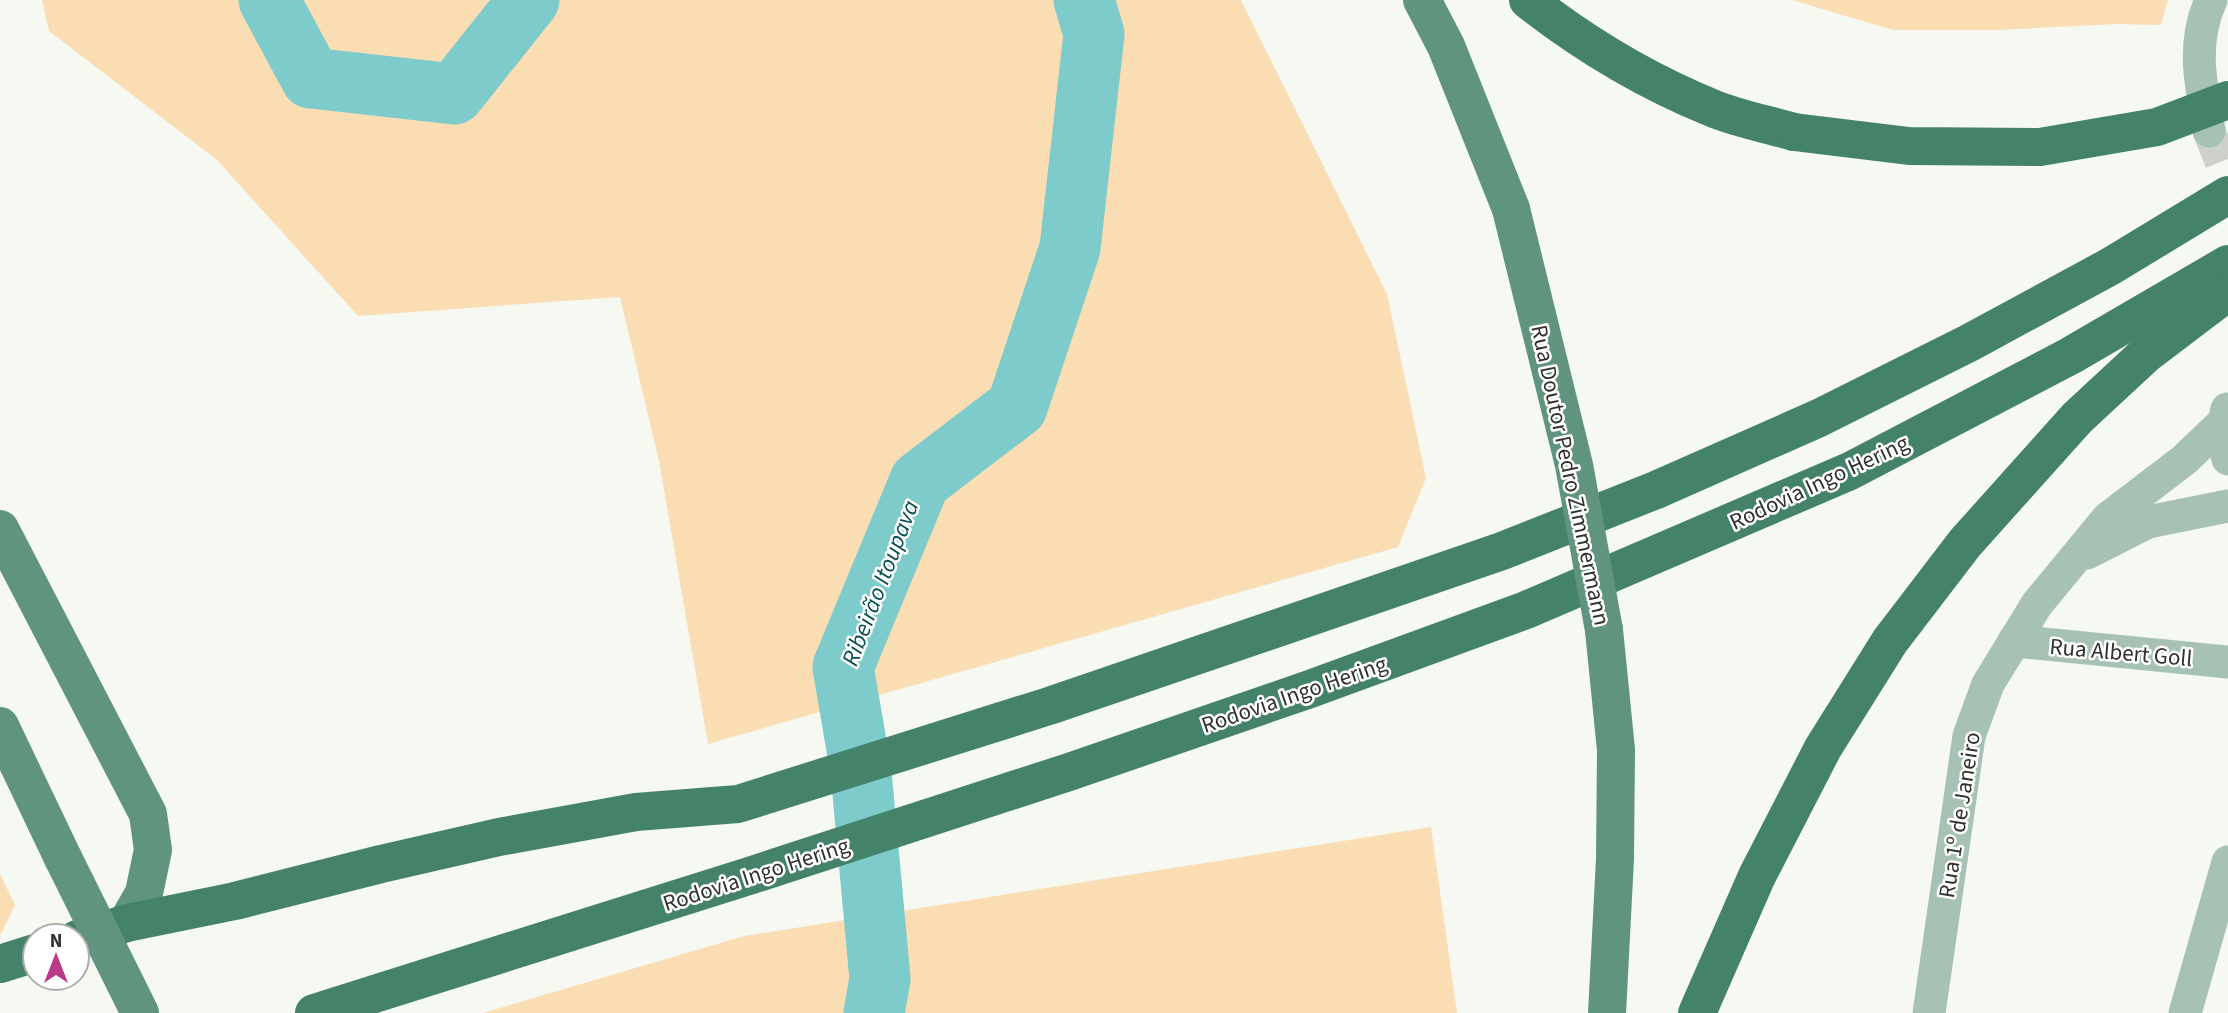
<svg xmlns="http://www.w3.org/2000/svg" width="2228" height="1013" font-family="'Source Sans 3',sans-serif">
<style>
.green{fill:#fbddb4}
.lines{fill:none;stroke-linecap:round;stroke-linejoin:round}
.river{stroke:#7dcbca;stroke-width:61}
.minor-tunnel{stroke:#ced1cb;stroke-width:33;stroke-dasharray:33 17;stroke-linecap:butt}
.minor{stroke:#a7c2b5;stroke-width:33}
.major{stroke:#60947e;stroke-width:38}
.highway{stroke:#44836a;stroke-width:38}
.major-bridge{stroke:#60947e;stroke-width:38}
.highway-bridge{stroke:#44836a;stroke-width:38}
.labels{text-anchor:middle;stroke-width:5;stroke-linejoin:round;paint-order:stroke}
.street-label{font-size:23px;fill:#30312f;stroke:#fff}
.water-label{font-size:24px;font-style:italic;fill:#054f4f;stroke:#fff}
</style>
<rect width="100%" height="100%" fill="#f5f9f2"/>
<!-- green -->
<g class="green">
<polygon points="42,0 1241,0 1387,294 1426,478 1398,547 708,744 659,461 620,297 358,316 217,160 49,31"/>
<polygon points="1792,0 2168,0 2161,25 2117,24 1999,30 1893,30"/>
<polygon points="1431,827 1457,1013 483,1013 744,936"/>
<polygon points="0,874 15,905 0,936"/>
</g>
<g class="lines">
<!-- river -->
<g class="river">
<polyline points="269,0 311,78 454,94 529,0"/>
<polyline points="874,1013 880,979 861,772 843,667 920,481 1017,407 1070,248 1094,34 1084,0"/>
</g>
<!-- minor-tunnel -->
<polyline class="minor-tunnel" points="2209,131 2228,179"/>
<!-- minor -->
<g class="minor">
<path d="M 2209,131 C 2201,85 2191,44 2211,0"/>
<path d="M 2227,409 C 2223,425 2223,443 2228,459"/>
<polyline points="2087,553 2148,522 2228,506"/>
<polyline points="2014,641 2228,662"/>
<polyline points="1929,1013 1969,736 1988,684 2037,604 2108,518 2184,460 2224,422"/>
<polyline points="2185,1013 2228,862"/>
</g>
<!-- major -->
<g class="major">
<polyline points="1422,0 1446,46 1511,209"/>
<polyline points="0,529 148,814 153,850 144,893 127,923"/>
<polyline points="1604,630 1616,750 1615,859 1607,1013"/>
<polyline points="0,726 63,858"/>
</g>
<!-- highway -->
<g class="highway">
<path d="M 1528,0 C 1584,44 1646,81 1712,108 C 1738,119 1767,124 1794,132"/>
<polyline points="77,939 127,923 235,901 381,864 499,837 636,812 738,804 1049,706 1307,618 1502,551 1656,490 1819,418 1969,343 2111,266 2228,195"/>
<polyline points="0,964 35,953"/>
<polyline points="314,1013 749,876 1069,772 1310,689 1526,610 1850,471 2070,356 2228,264"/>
<polyline points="1697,1013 1757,876 1823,748 1890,641 1965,543 2077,418 2146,354 2228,292"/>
</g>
<!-- major-bridge -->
<g class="major-bridge">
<polyline points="1511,209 1574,465 1604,630"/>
<polyline points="63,858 140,1013"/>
</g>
<!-- highway-bridge -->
<polyline class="highway-bridge" points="1794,132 1909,146 2040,147 2157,127 2228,100"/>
</g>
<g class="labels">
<!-- street labels -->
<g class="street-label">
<text transform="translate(1571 475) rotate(78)" y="8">Rua Doutor Pedro Zimmermann</text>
<text transform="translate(1819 482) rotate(-25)" y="8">Rodovia Ingo Hering</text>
<text transform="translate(2121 652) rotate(5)" y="8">Rua Albert Goll</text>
<text transform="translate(1294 694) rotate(-19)" y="8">Rodovia Ingo Hering</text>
<text transform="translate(1959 815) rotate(-81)" y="8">Rua 1º de Janeiro</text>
<text transform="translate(756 874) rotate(-18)" y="8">Rodovia Ingo Hering</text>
</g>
<!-- water labels -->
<g class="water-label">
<text transform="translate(880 583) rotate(-69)" y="8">Ribeirão Itoupava</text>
</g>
</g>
<!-- north arrow -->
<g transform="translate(56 957)"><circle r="33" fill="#ffffff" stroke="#acadac" stroke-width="2"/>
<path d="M0-5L12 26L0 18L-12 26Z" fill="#b93b88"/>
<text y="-10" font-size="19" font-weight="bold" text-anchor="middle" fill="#30312f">N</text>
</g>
</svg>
